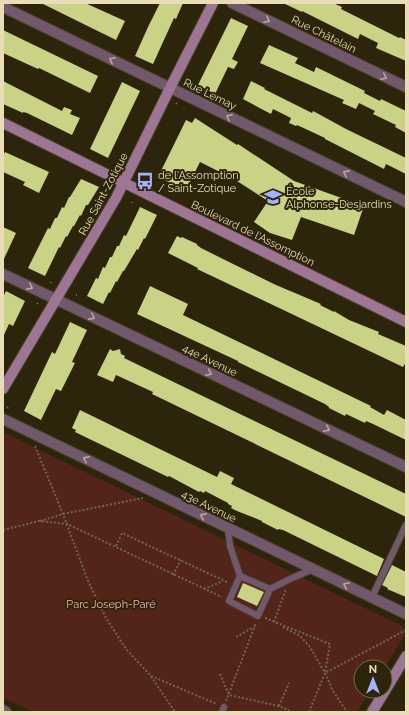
<svg xmlns="http://www.w3.org/2000/svg" width="409" height="715" font-family="Raleway,sans-serif">
<style>
.green{fill:#52241a}
.building{fill:#c9d285}
.lines{fill:none;stroke-linecap:round;stroke-linejoin:round}
.lane-casing{stroke:#4a4226;stroke-width:8}
.street-casing{stroke:#4a4226;stroke-width:12}
.secondary-casing{stroke:#4a4226;stroke-width:12}
.path{stroke:#71684a;stroke-width:2;stroke-dasharray:2 2;stroke-linecap:butt}
.lane{stroke:#72586c;stroke-width:6}
.street{stroke:#72586c;stroke-width:10}
.secondary{stroke:#9d7595;stroke-width:10}
.oneway{stroke:#b9a898}
.labels{text-anchor:middle;stroke-width:4;stroke-linejoin:round;paint-order:stroke}
.street-label{font-size:11px;fill:#e8ddb6;stroke:#2c250b}
.poi-label{font-size:11px;fill:#e8ddb6;stroke:#2c250b;text-anchor:start}
.park-label{font-size:11px;fill:#f4b4a5;stroke:#2c250b}
</style>
<rect width="100%" height="100%" fill="#2c250b"/>
<!-- green -->
<polygon class="green" points="3,432 402,626 406,633 385,667 361,667 361,691 370,691 357,712 34,712 3,698"/>
<!-- building -->
<g class="building">
<polygon points="41,3 85,3 125,21 116,40"/>
<polygon points="160,3 183,3 176,19 174,18 153,64 135,56 148,27"/>
<polygon points="283,3 333,3 342,7 341,9 399,38 400,37 406,40 406,61 376,48 378,43 360,34 358,39 302,11 302,12"/>
<polygon points="231,18 248,26 232,59 238,62 234,69 228,67 215,94 198,85"/>
<polygon points="3,30 98,76 90,93 39,68 38,69 3,53"/>
<polygon points="269,45 298,58 295,63 314,72 316,67 365,91 364,93 380,101 381,99 406,111 406,133 395,127 396,125 373,114 375,111 359,103 356,109 342,103 344,100 260,63"/>
<polygon points="3,81 62,111 64,107 72,110 70,114 80,118 72,135 27,113 23,112 23,113 3,104"/>
<polygon points="251,81 265,88 264,89 312,113 313,111 326,118 346,129 406,158 406,174 386,164 384,169 325,139 325,138 297,125 296,126 289,123 291,118 273,109 271,114 243,99"/>
<polygon points="122,82 140,91 108,158 90,149"/>
<polygon points="195,118 237,145 238,144 294,181 364,206 354,235 301,217 292,240 270,233 254,222 268,201 220,170 220,172 200,162 186,190 158,177 186,120 192,123"/>
<polygon points="5,152 49,172 39,193 23,185 25,182 3,172 3,156"/>
<polygon points="81,179 99,187 88,205 86,205 81,216 80,215 74,226 73,226 67,237 66,236 60,248 59,247 45,276 28,268 48,228 50,229 55,218 57,218 62,207 64,208 69,197 70,197"/>
<polygon points="140,207 157,215 145,239 144,238 138,250 137,249 124,271 123,271 117,282 116,281 110,293 109,292 103,304 87,296 96,278 98,279 103,267 105,268 110,257 112,257 117,246 119,246 124,235 126,236"/>
<polygon points="3,227 16,233 3,261"/>
<polygon points="177,236 181,238 182,237 197,244 197,245 201,248 225,260 276,285 321,304 320,305 334,312 334,311 349,320 379,332 378,334 406,346 406,362 403,367 197,269 198,268 168,253"/>
<polygon points="150,286 188,304 183,315 371,406 370,407 384,415 387,410 406,420 406,440 373,424 366,421 365,423 346,414 345,416 329,408 329,407 325,404 238,362 238,361 137,314"/>
<polygon points="6,291 25,301 13,326 9,324 3,337 3,297"/>
<polygon points="70,322 87,330 72,362 75,363 61,391 56,389 41,420 24,411 52,352 55,354"/>
<polygon points="110,349 113,351 120,349 121,354 125,356 124,358 406,494 406,517 152,394 153,392 116,375 113,382 97,375"/>
<polygon points="80,410 217,477 220,471 234,478 231,484 384,559 377,576 283,530 278,529 278,530 262,522 262,521 237,511 231,508 232,506 228,504 228,503 205,491 204,493 200,491 199,492 169,476 168,477 75,432 76,430 72,428"/>
<polygon points="392,565 406,572 406,597 387,589 388,588 382,585"/>
<polygon points="243,583 264,592 257,606 237,597"/>
</g>
<g class="lines">
<!-- lane casing -->
<g class="lane-casing">
<g id="lane">
<polyline points="228,529 230,546 240,576 229,601 258,616 270,589 240,576"/>
<polyline points="270,589 290,579 313,569"/>
<polyline points="372,597 406,525"/>
<polyline points="222,712 224,707"/>
</g>
</g>
<!-- street casing -->
<g class="street-casing">
<g id="street">
<polyline points="232,3 406,87"/>
<polyline points="3,7 406,202"/>
<polyline points="3,274 406,467"/>
<polyline points="3,419 406,614"/>
<polyline points="3,710 6,712"/>
</g>
</g>
<!-- secondary casing -->
<g class="secondary-casing">
<g id="secondary">
<polyline points="3,123 406,322"/>
<polyline points="3,389 116,198 170,88 213,3"/>
<polyline points="385,691 406,656"/>
<polyline points="372,712 385,691"/>
</g>
</g>
<!-- path -->
<g class="path">
<polyline points="176,103 177,104"/>
<polyline points="116,164 116,165"/>
<polyline points="140,177 141,176"/>
<polyline points="106,191 107,190"/>
<polyline points="132,202 132,203"/>
<polyline points="51,282 51,283"/>
<polyline points="76,295 77,295"/>
<polyline points="37,304 38,303"/>
<polyline points="7,408 8,407"/>
<polyline points="35,446 63,514 88,581 106,618 126,649 150,675 175,712"/>
<polyline points="40,521 63,514 143,498"/>
<polyline points="3,530 39,521 67,524 222,597"/>
<polyline points="116,546 122,533 229,583"/>
<polyline points="173,575 181,560"/>
<polyline points="204,589 223,581"/>
<polyline points="265,618 330,644 325,673"/>
<polyline points="274,622 286,589"/>
<polyline points="283,627 300,636 310,647 325,673 333,691 347,712"/>
<polyline points="236,637 254,627"/>
<polyline points="220,674 229,695 279,706 292,712"/>
<polyline points="151,676 217,704"/>
<polyline points="226,701 256,623"/>
<polyline points="279,706 289,683"/>
<polyline points="309,712 325,673 406,630"/>
</g>
<!-- lane -->
<use href="#lane" class="lane"/>
<!-- street -->
<use href="#street" class="street"/>
<!-- secondary -->
<use href="#secondary" class="secondary"/>
</g>
<!-- one-way arrows -->
<defs><path id="oneway-chevron" d="M-2-3.5L2.5 0L-2 3.5" fill="none" stroke-width="1.6" stroke-linecap="round" stroke-linejoin="round"/></defs>
<g class="oneway">
<use href="#oneway-chevron" transform="translate(267 20) rotate(26)"/>
<use href="#oneway-chevron" transform="translate(112 60) rotate(-154)"/>
<use href="#oneway-chevron" transform="translate(384 77) rotate(26)"/>
<use href="#oneway-chevron" transform="translate(229 117) rotate(-154)"/>
<use href="#oneway-chevron" transform="translate(346 173) rotate(-154)"/>
<use href="#oneway-chevron" transform="translate(30 287) rotate(26)"/>
<use href="#oneway-chevron" transform="translate(92 317) rotate(26)"/>
<use href="#oneway-chevron" transform="translate(209 373) rotate(26)"/>
<use href="#oneway-chevron" transform="translate(327 429) rotate(26)"/>
<use href="#oneway-chevron" transform="translate(86 459) rotate(-154)"/>
<use href="#oneway-chevron" transform="translate(203 516) rotate(-154)"/>
<use href="#oneway-chevron" transform="translate(346 585) rotate(-155)"/>
</g>
<!-- icons -->
<defs>
<g id="bus-bare" transform="scale(1.38)"><path d="M-5-6H5V4H4V6H2V4H-2V6H-4V4H-5ZM-3.5-4V0h7V-4ZM-3.5 1.2v1.5H-2V1.2ZM2 1.2v1.5H3.5V1.2Z" fill="#a2b2fd" stroke="#2c250b" stroke-width="2.5" paint-order="stroke"/></g>
<g id="school-bare" transform="scale(1.38)"><path d="M0-5L7-2L0 1L-7-2ZM-4 1L0 2.5L4 1V4Q0 6-4 4Z" fill="#a2b2fd" stroke="#2c250b" stroke-width="2.5" paint-order="stroke"/></g>
</defs>
<g fill-rule="evenodd">
<use href="#bus-bare" x="145" y="181"/>
<use href="#school-bare" x="273" y="197"/>
</g>
<g class="labels">
<!-- street labels -->
<g class="street-label">
<text transform="translate(324 34) rotate(26)" y="4">Rue Châtelain</text>
<text transform="translate(210 94) rotate(26)" y="4">Rue Lemay</text>
<text transform="translate(103 194) rotate(-62)" y="4">Rue Saint-Zotique</text>
<text transform="translate(253 233) rotate(26)" y="4">Boulevard de l'Assomption</text>
<text transform="translate(210 360) rotate(26)" y="4">44e Avenue</text>
<text transform="translate(209 506) rotate(26)" y="4">43e Avenue</text>
</g>
<!-- poi labels -->
<g class="poi-label">
<text x="158" y="179">de l'Assomption<tspan x="158" dy="13">/ Saint-Zotique</tspan></text>
<text x="286" y="195">École<tspan x="286" dy="13">Alphonse-Desjardins</tspan></text>
</g>
<!-- park labels -->
<g class="park-label">
<text x="111" y="608">Parc Joseph-Paré</text>
</g>
</g>
<!-- border -->
<rect width="409" height="715" fill="none" stroke="#e8ddb6" stroke-width="8"/>
<!-- north arrow -->
<g transform="translate(373 679)"><circle r="19" fill="#2c250b" stroke="#776f4f"/>
<path d="M0-3L7 15L0 10L-7 15Z" fill="#a2b2fd"/>
<text y="-6" font-size="11" font-weight="bold" text-anchor="middle" fill="#e8ddb6">N</text>
</g>
</svg>
